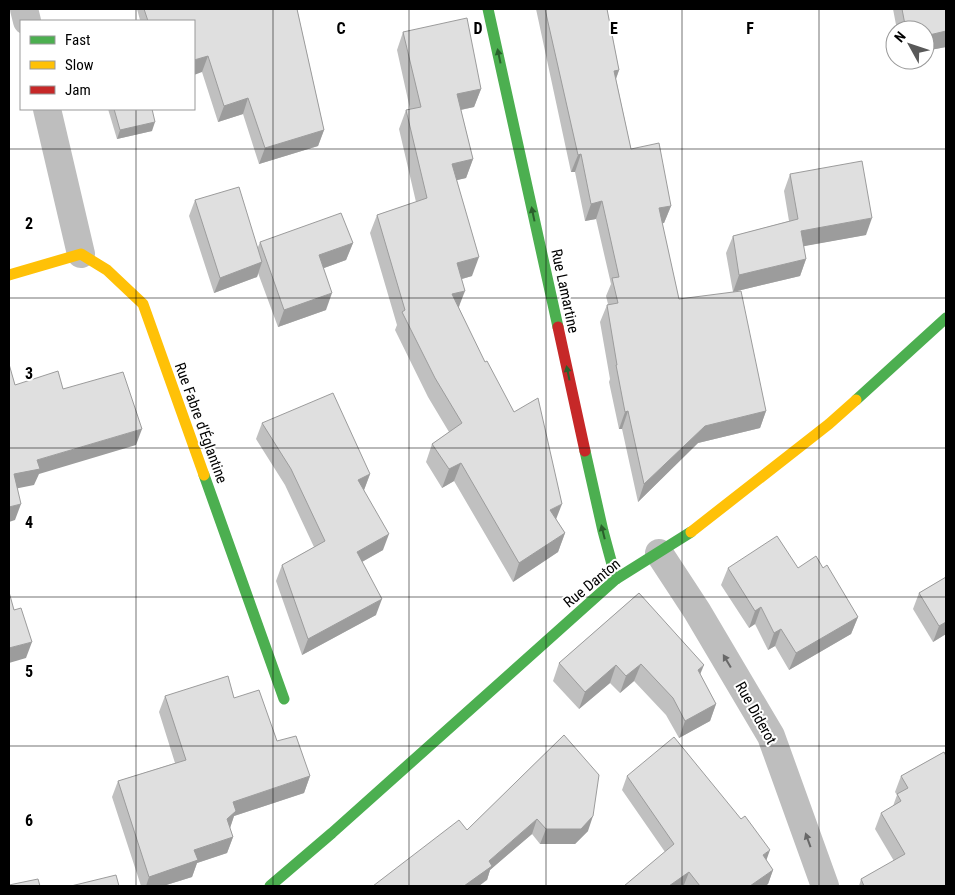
<svg xmlns="http://www.w3.org/2000/svg" width="955" height="895" font-family="'Roboto Condensed',sans-serif">
<style>
.lines{fill:none;stroke-linecap:round;stroke-linejoin:round}
.street{stroke:#bebebe;stroke-width:28}
.fast{stroke:#4caf50;stroke-width:11}
.slow{stroke:#ffc107;stroke-width:11}
.jam{stroke:#c62828;stroke-width:11}
.wall{fill:#c0c0c0}
.shaded-wall{fill:#9c9c9c}
.building{fill:#dfdfdf;stroke:#9c9c9c}
.oneway{fill:#2a602c}
.oneway2{fill:#686868}
.grid{fill:none;stroke:#000;stroke-width:1;stroke-opacity:0.55}
.labels{text-anchor:middle;stroke-width:4;stroke-linejoin:round;paint-order:stroke}
.street-label{font-size:15px;fill:#000;stroke:#fff}
.grid-label{font-size:16px;text-anchor:middle;font-weight:bold;fill:#000;stroke:#fff;stroke-width:4;stroke-linejoin:round;paint-order:stroke}
</style>
<rect width="100%" height="100%" fill="#fff"/>
<g class="lines">
<!-- street -->
<g class="street">
<polyline points="24,9 27,21"/>
<polyline points="47,109 81,254"/>
<polyline points="659,553 697,611 771,736 825,886"/>
</g>
<!-- fast -->
<g class="fast">
<polyline points="488,9 558,327"/>
<polyline points="856,400 946,318"/>
<polyline points="585,451 603,531 616,579"/>
<polyline points="204,475 284,699"/>
<polyline points="270,886 332,833 616,579 691,532"/>
</g>
<!-- slow -->
<g class="slow">
<polyline points="9,275 81,254 107,270 143,304 204,475"/>
<polyline points="691,532 829,424 856,400"/>
</g>
<!-- jam -->
<polyline class="jam" points="558,327 585,451"/>
</g>
<!-- wall -->
<g class="wall">
<polygon points="137,9 297,9 324,130 318,146 259,164 243,114 218,122 202,72 194,21 139,21 140,20"/>
<polygon points="536,9 607,9 619,70 616,79 631,149 671,206 664,223 662,223 679,299 766,411 760,428 698,443 638,502 622,429 619,429 609,382 610,379 600,322 607,305 608,304 606,296 611,284 596,219 585,221 575,172 571,172"/>
<polygon points="893,9 946,9 946,47 925,51 925,30 897,30"/>
<polygon points="403,32 481,89 474,107 461,110 473,159 466,178 456,180 472,276 462,279 459,308 556,519 565,533 558,552 513,582 454,481 442,488 426,462 432,444 449,432 428,397 395,330 397,325 370,233 377,215 416,202 399,129 406,110 410,109 397,50"/>
<polygon points="108,109 152,109 152,131 117,139"/>
<polygon points="790,174 866,235 803,246 806,259 800,276 733,292 726,253 733,236 789,221 784,191"/>
<polygon points="195,200 258,247 260,242 353,243 346,260 324,268 326,310 278,327 258,273 257,277 214,293 189,216"/>
<polygon points="262,423 370,474 364,490 383,550 362,562 376,615 302,655 276,581 282,565 314,547 285,485 256,439"/>
<polygon points="728,568 823,568 858,617 851,634 789,670 775,646 768,650 755,624 749,628 721,585"/>
<polygon points="946,577 946,634 933,642 913,609 919,593"/>
<polygon points="639,593 700,674 716,704 710,721 679,738 666,715 634,681 620,693 610,683 579,709 553,681 559,663"/>
<polygon points="165,696 234,698 310,776 304,793 234,816 230,828 233,837 227,853 197,863 192,877 163,886 141,886 112,797 118,781 175,763 159,712"/>
<polygon points="564,735 588,831 575,844 540,844 532,834 490,870 487,880 467,830"/>
<polygon points="944,752 946,886 859,886 861,879 894,861 875,829 881,813 893,806 897,795 895,792 901,776"/>
<polygon points="627,776 766,860 773,870 768,884 765,886 684,886 684,885 683,886 624,886 665,852 622,790"/>
</g>
<!-- shaded-wall -->
<g class="shaded-wall">
<polygon points="946,31 946,47 925,51 925,36"/>
<polygon points="208,56 202,72 194,75 194,60"/>
<polygon points="619,70 613,87 614,71"/>
<polygon points="481,89 474,107 450,112 457,94"/>
<polygon points="248,98 243,114 218,122 224,106"/>
<polygon points="155,122 152,131 117,139 120,130"/>
<polygon points="324,130 318,146 259,164 265,148"/>
<polygon points="581,154 575,172 571,172 578,155"/>
<polygon points="473,159 466,178 445,183 452,164"/>
<polygon points="602,201 596,219 585,221 591,204"/>
<polygon points="671,206 664,223 652,225 659,208"/>
<polygon points="872,218 866,235 794,248 801,231"/>
<polygon points="353,243 346,260 313,272 319,255"/>
<polygon points="479,257 472,276 451,282 457,263"/>
<polygon points="806,259 800,276 733,292 739,275"/>
<polygon points="262,262 257,277 214,293 220,278"/>
<polygon points="465,291 458,309 452,294"/>
<polygon points="332,293 326,310 278,327 284,310"/>
<polygon points="628,411 622,429 619,429 625,412"/>
<polygon points="766,411 760,428 698,443 638,502 644,484 705,426"/>
<polygon points="142,429 136,445 39,474 34,485 9,490 14,474 37,460"/>
<polygon points="461,463 454,481 442,488 449,469"/>
<polygon points="370,474 364,490 352,496 358,480"/>
<polygon points="21,504 15,520 9,522 9,507"/>
<polygon points="562,504 555,522 550,510"/>
<polygon points="565,533 558,552 513,582 519,563"/>
<polygon points="389,534 383,550 351,568 357,552"/>
<polygon points="382,599 376,615 302,655 308,639"/>
<polygon points="761,607 755,624 749,628 755,611"/>
<polygon points="858,617 851,634 789,670 796,653"/>
<polygon points="946,622 946,634 933,642 939,626"/>
<polygon points="781,629 775,646 768,650 774,633"/>
<polygon points="32,642 26,658 9,663 9,648"/>
<polygon points="641,664 634,681 620,693 626,676"/>
<polygon points="616,665 610,683 579,709 585,692"/>
<polygon points="704,665 697,682 698,670"/>
<polygon points="716,704 710,721 679,738 685,721"/>
<polygon points="310,776 304,793 234,816 230,828 221,835 233,802"/>
<polygon points="593,816 588,831 575,844 540,844 546,829"/>
<polygon points="537,819 532,834 490,870 487,880 479,886 464,886 489,861"/>
<polygon points="233,837 227,853 197,863 192,877 163,886 146,886 149,877 194,850"/>
<polygon points="770,850 765,864 763,855"/>
<polygon points="773,870 768,884 765,886 750,886"/>
<polygon points="689,872 684,885 683,886 669,886"/>
</g>
<!-- building -->
<g class="building">
<polygon points="144,9 297,9 324,130 265,148 248,98 224,106 208,56 194,60 194,21 148,21"/>
<polygon points="545,9 607,9 619,70 614,71 631,149 659,143 671,206 659,208 679,299 741,291 766,411 705,426 644,484 628,411 625,412 616,365 617,365 607,305 618,303 612,278 619,277 602,201 591,204 581,154 578,155"/>
<polygon points="902,9 946,9 946,31 925,36 925,30 906,30"/>
<polygon points="467,18 481,89 457,94 473,159 452,164 479,257 457,263 465,291 452,294 485,362 487,361 514,412 538,398 562,504 550,510 565,533 519,563 461,463 449,469 432,444 462,423 435,378 402,312 405,310 377,215 427,198 406,110 421,107 403,32"/>
<polygon points="114,109 152,109 155,122 120,130"/>
<polygon points="862,161 872,218 801,231 806,259 739,275 733,236 798,219 790,174"/>
<polygon points="239,187 262,262 220,278 195,200"/>
<polygon points="341,213 353,243 319,255 332,293 284,310 260,242"/>
<polygon points="9,364 15,385 58,371 63,389 123,372 142,429 37,460 40,469 14,474 21,504 9,507"/>
<polygon points="333,393 370,474 358,480 389,534 357,552 382,599 308,639 282,565 325,541 291,469 262,423"/>
<polygon points="777,536 798,568 816,556 823,568 827,565 858,617 796,653 781,629 774,633 761,607 755,611 728,568"/>
<polygon points="946,577 946,622 939,626 919,593"/>
<polygon points="9,592 14,610 21,608 32,642 9,648"/>
<polygon points="639,593 704,665 698,670 716,704 685,721 673,698 641,664 626,676 616,665 585,692 559,663"/>
<polygon points="228,676 234,698 259,690 277,741 296,736 310,776 233,802 236,811 227,819 233,837 194,850 198,860 149,877 118,781 186,760 165,696"/>
<polygon points="564,735 599,775 593,816 581,829 546,829 537,819 489,861 492,866 464,886 373,886 459,820 467,830"/>
<polygon points="674,737 741,819 745,816 770,850 763,855 773,870 750,886 700,886 689,872 669,886 624,886 674,844 627,776"/>
<polygon points="944,752 946,756 946,886 864,886 861,879 905,854 881,813 901,801 897,794 908,788 901,776"/>
<polygon points="116,875 119,886 71,886"/>
<polygon points="38,879 40,886 9,886 9,885"/>
</g>
<!-- one-way arrows -->
<defs><path id="oneway-solid" d="M-6-.8H1V-3.2L6.5 0L1 3.2V.8H-6Z" transform="scale(1.25)"/></defs>
<g class="oneway">
<use href="#oneway-solid" transform="translate(499 56) rotate(-102)"/>
<use href="#oneway-solid" transform="translate(533 214) rotate(-102)"/>
<use href="#oneway-solid" transform="translate(568 373) rotate(-102)"/>
<use href="#oneway-solid" transform="translate(603 532) rotate(-104)"/>
</g>
<g class="oneway2">
<use href="#oneway-solid" transform="translate(727 661) rotate(-121)"/>
<use href="#oneway-solid" transform="translate(808 840) rotate(-110)"/>
</g>
<!-- grid -->
<path class="grid" d="M 136,9 L 136,21M 273,9 L 273,886M 409,9 L 409,886M 546,9 L 546,886M 682,9 L 682,886M 819,9 L 819,886M 136,109 L 136,886M 9,149 L 946,149M 9,298 L 946,298M 9,448 L 946,448M 9,597 L 946,597M 9,746 L 946,746"/>
<g class="labels">
<!-- street labels -->
<g class="street-label">
<text transform="translate(565 291) rotate(78)" y="5">Rue Lamartine</text>
<text transform="translate(201 423) rotate(70)" y="5">Rue Fabre d'Églantine</text>
<text transform="translate(592 583) rotate(-39)" y="5">Rue Danton</text>
<text transform="translate(756 713) rotate(61)" y="5">Rue Diderot</text>
</g>
</g>
<g class="grid-label">
<text x="341" y="34">C</text>
<text x="478" y="34">D</text>
<text x="614" y="34">E</text>
<text x="750" y="34">F</text>
<text x="29" y="229">2</text>
<text x="29" y="379">3</text>
<text x="29" y="528">4</text>
<text x="29" y="677">5</text>
<text x="29" y="826">6</text>
</g>
<!-- border -->
<rect width="955" height="895" fill="none" stroke="#000000" stroke-width="20"/>
<!-- legend -->
<rect x="20" y="20" width="175" height="90" fill="#ffffff" stroke="#999999"/>
<rect x="30" y="36" width="25" height="8" fill="#4caf50" stroke="#999999"/>
<text x="65" y="45" font-size="15" fill="#000000">Fast</text>
<rect x="30" y="61" width="25" height="8" fill="#ffc107" stroke="#999999"/>
<text x="65" y="70" font-size="15" fill="#000000">Slow</text>
<rect x="30" y="86" width="25" height="8" fill="#c62828" stroke="#999999"/>
<text x="65" y="95" font-size="15" fill="#000000">Jam</text>
<!-- north arrow -->
<g transform="translate(910 45) rotate(310)"><circle r="24" fill="#ffffff" stroke="#999999"/>
<path d="M0-4L9 19L0 12L-9 19Z" fill="#595959"/>
<text y="-8" font-size="14" font-weight="bold" text-anchor="middle" fill="#000000">N</text>
</g>
</svg>
